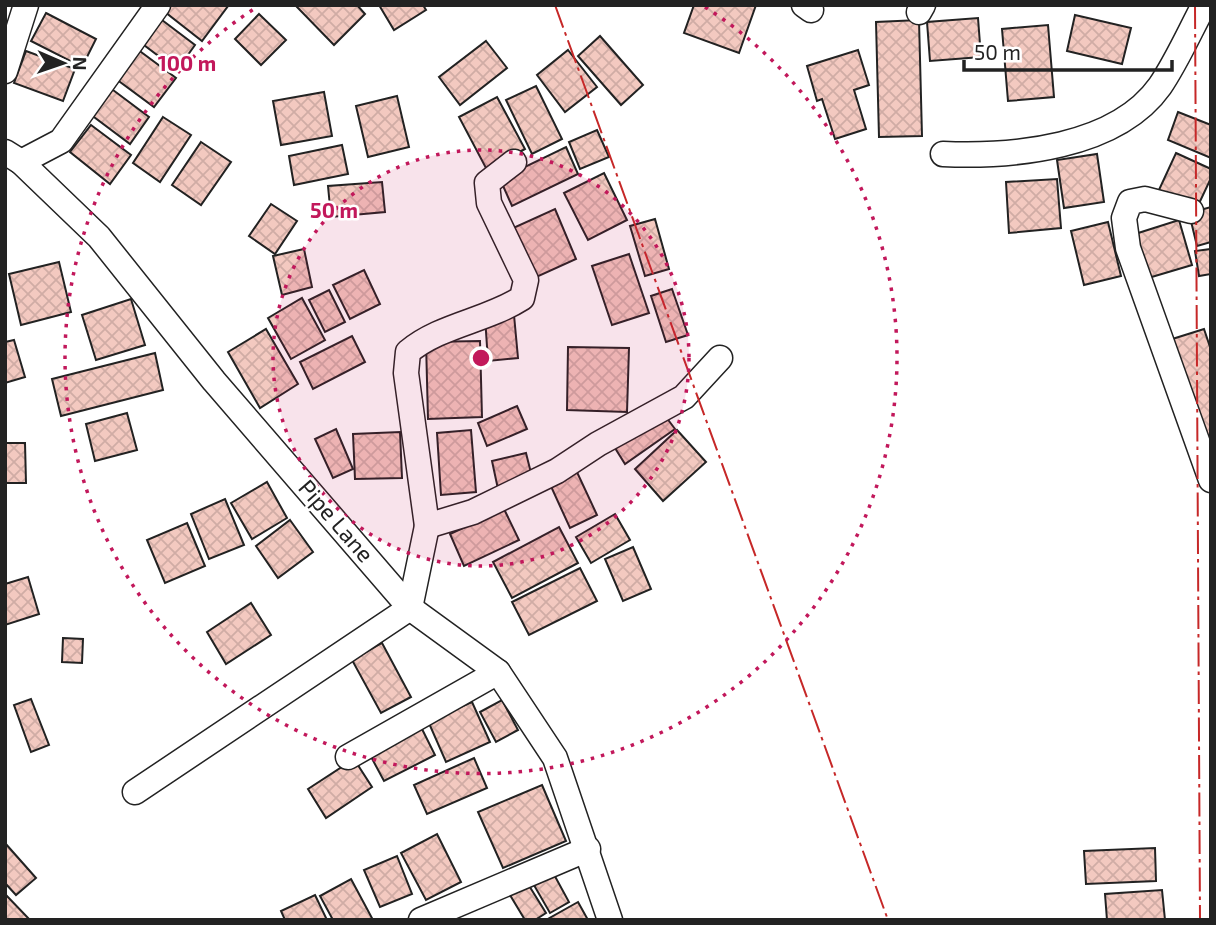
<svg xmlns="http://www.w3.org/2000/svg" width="1216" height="925" font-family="'Exo 2',sans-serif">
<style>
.building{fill:url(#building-cross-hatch);stroke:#222;stroke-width:2}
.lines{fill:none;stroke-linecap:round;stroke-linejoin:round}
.street-casing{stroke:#222;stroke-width:27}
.street{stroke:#fff;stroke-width:24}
.power{stroke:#c62828;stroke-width:2;stroke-dasharray:24 5 3.5 5;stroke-linecap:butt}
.ring{fill:none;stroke:#c2185b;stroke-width:3.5;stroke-dasharray:3.5 7}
.labels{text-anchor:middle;stroke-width:5;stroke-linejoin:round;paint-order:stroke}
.street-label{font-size:23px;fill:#222;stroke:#fff}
.centre{fill:#c2185b;stroke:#fff;stroke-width:3.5}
.ring-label{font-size:21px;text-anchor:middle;font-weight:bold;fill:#c2185b;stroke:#fff;stroke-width:5;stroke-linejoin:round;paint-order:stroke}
</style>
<defs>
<pattern id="building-cross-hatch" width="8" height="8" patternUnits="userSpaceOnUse" patternTransform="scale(1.75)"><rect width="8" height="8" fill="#f3c9c0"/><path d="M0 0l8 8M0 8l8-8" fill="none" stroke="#d0aca5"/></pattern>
</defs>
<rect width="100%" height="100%" fill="#fff"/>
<!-- building -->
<g class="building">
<polygon points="170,5 227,5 228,6 202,41 165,12"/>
<polygon points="357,5 365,14 334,45 296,6"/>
<polygon points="379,5 423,5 426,10 394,30"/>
<polygon points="694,5 756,5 739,53 684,33"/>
<polygon points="46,13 96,39 82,67 31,41"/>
<polygon points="259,14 286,40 261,65 235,39"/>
<polygon points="1075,15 1131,28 1122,64 1067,51"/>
<polygon points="158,17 195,45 177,70 140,42"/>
<polygon points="978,18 981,57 930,61 927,22"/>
<polygon points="919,20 922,136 879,137 876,22"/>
<polygon points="1048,25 1054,97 1008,101 1002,29"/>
<polygon points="600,36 643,85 621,105 578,56"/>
<polygon points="486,41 507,68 460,105 439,77"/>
<polygon points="133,46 176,78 154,107 112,76"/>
<polygon points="568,50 597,87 565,112 537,75"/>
<polygon points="858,50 869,85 854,90 866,129 835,139 822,99 817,101 807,66"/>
<polygon points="26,51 75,69 63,101 14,83"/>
<polygon points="536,86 562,139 532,154 506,100"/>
<polygon points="109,87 149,117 130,144 90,114"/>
<polygon points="324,92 332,136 281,145 273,101"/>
<polygon points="397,96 409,147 368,157 356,106"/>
<polygon points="497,97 525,149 487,170 459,117"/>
<polygon points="1178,112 1211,125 1211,158 1168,140"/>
<polygon points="163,117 191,135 160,182 133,163"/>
<polygon points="91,125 131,155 110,184 70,152"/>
<polygon points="597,130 609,157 580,169 569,142"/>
<polygon points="201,142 231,162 201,205 172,185"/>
<polygon points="342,145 348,174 294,185 289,156"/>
<polygon points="566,147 578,174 512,206 500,179"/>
<polygon points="1176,153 1211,169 1211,178 1196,210 1158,192"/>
<polygon points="1097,154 1104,202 1064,208 1057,160"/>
<polygon points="604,173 627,220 588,240 564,193"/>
<polygon points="1057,179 1061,228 1009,233 1006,182"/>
<polygon points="382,182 385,212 331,217 328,186"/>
<polygon points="271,204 297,221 275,254 249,236"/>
<polygon points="1211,207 1211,242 1197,246 1189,213"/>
<polygon points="555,209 576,259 532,279 511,229"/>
<polygon points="655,219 669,269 645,276 630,226"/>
<polygon points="1179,220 1192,265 1145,279 1132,235"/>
<polygon points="1108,222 1121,276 1084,285 1071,231"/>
<polygon points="304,249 312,287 282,295 273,256"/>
<polygon points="1211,249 1211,274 1199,276 1195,251"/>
<polygon points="629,254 649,313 612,325 592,266"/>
<polygon points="59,262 71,312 21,325 9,274"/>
<polygon points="364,270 380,304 350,319 333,285"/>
<polygon points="672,289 688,335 666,342 651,296"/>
<polygon points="329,290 345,322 325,332 309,300"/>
<polygon points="302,298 325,340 291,359 268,318"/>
<polygon points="131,299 145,345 96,360 82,315"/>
<polygon points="514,315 518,358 488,361 485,317"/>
<polygon points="266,329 298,384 260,408 228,352"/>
<polygon points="1204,329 1211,350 1211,468 1166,341"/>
<polygon points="352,336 365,362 313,389 300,362"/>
<polygon points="14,340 25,377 5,383 5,342"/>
<polygon points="480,341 482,417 428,419 426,342"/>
<polygon points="568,347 629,348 627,412 567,410"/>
<polygon points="155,353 163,390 61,416 52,379"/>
<polygon points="517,406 527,429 487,446 478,423"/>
<polygon points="127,413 137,450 95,461 86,424"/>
<polygon points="663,413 675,429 625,464 615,448"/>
<polygon points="336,429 353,469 333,478 315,439"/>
<polygon points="471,430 476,492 441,495 437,433"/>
<polygon points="677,430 706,462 663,501 635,469"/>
<polygon points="400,432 402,478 355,479 353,434"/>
<polygon points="5,443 25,443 26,483 5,483"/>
<polygon points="526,453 533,481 498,489 492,461"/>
<polygon points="576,470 597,515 570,528 549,482"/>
<polygon points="267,482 287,518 252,539 231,503"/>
<polygon points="225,499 244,545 209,559 191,514"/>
<polygon points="504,509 519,540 464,566 450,534"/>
<polygon points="615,514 630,540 591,563 576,537"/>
<polygon points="290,520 313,552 278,578 256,546"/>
<polygon points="187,523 205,566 165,583 147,540"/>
<polygon points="559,527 578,563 512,598 493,562"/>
<polygon points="633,547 651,589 623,601 605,559"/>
<polygon points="580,568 597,601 529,635 512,602"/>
<polygon points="28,577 39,614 5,625 5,584"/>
<polygon points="251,603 271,635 226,664 207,632"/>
<polygon points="63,638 83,639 82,663 62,662"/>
<polygon points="382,643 411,697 381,713 352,660"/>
<polygon points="31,699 49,745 31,752 14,705"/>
<polygon points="502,700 518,730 496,742 480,712"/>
<polygon points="472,702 490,742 446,762 428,721"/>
<polygon points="421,727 435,755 384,781 369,753"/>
<polygon points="474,758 487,788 427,814 414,785"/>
<polygon points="354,759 372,787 326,818 308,789"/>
<polygon points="542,785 566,841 503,868 478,812"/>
<polygon points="437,834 461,882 426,900 401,853"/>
<polygon points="5,843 36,878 16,895 5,883"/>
<polygon points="1155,848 1156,881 1086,884 1084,851"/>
<polygon points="397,856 412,894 380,907 364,870"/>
<polygon points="551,869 569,902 550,913 531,880"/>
<polygon points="351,879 373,920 333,920 320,896"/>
<polygon points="528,884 546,913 535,920 525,920 510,895"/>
<polygon points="1162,890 1165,920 1107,920 1105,894"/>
<polygon points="5,894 30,920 5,920"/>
<polygon points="315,895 327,920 285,920 281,911"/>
<polygon points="578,902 588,920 546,920"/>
</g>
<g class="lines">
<!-- street casing -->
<g class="street-casing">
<g id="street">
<polyline points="804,5 811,10"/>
<polyline points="919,12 923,5"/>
<polyline points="5,71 26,5"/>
<polyline points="5,152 21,162 99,237 214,381 410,608 498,672 555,758 610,920"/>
<path d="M 943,154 C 1013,157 1116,148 1160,86 C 1177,61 1190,31 1204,5"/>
<polyline points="21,162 61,141 158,5"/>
<path d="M 514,162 L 487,183 L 489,203 L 526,280 L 522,298 C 486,321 440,325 408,352 L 406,373 L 427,526 L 473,512 L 557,471 L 598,444 L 684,397 L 720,358"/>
<polyline points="1191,211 1145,199 1130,202 1124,218 1128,248 1211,480"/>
<polyline points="348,757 498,672"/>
<polyline points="135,792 410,608 427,526"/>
<polyline points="421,920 588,849"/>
</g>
</g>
<!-- street -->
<use href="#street" class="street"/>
<!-- power -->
<g class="power">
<polyline points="555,5 888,920"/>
<polyline points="1195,5 1200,920"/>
</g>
</g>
<!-- distance rings -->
<circle cx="481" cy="358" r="208" fill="#c2185b" fill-opacity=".12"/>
<g class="ring">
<circle cx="481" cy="358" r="208"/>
<path d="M705 7A416 416 0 1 1 257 7"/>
</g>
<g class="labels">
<!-- street labels -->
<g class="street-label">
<text transform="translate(336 521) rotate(49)" y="8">Pipe Lane</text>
</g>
</g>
<circle cx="481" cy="358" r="10" class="centre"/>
<g class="ring-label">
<text x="187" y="71">100 m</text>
<text x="334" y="218">50 m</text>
</g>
<!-- border -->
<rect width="1216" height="925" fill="none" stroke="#222222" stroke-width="14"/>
<!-- north arrow -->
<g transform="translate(63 63) rotate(92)" stroke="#ffffff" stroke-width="5" paint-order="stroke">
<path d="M0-5L12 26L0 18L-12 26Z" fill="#222222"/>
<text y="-10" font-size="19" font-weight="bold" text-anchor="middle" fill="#222222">N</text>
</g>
<!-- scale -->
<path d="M964 60v10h208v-10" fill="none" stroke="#222222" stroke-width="3.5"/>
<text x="974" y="60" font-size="21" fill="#222222" stroke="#ffffff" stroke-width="5" paint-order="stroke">50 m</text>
</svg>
